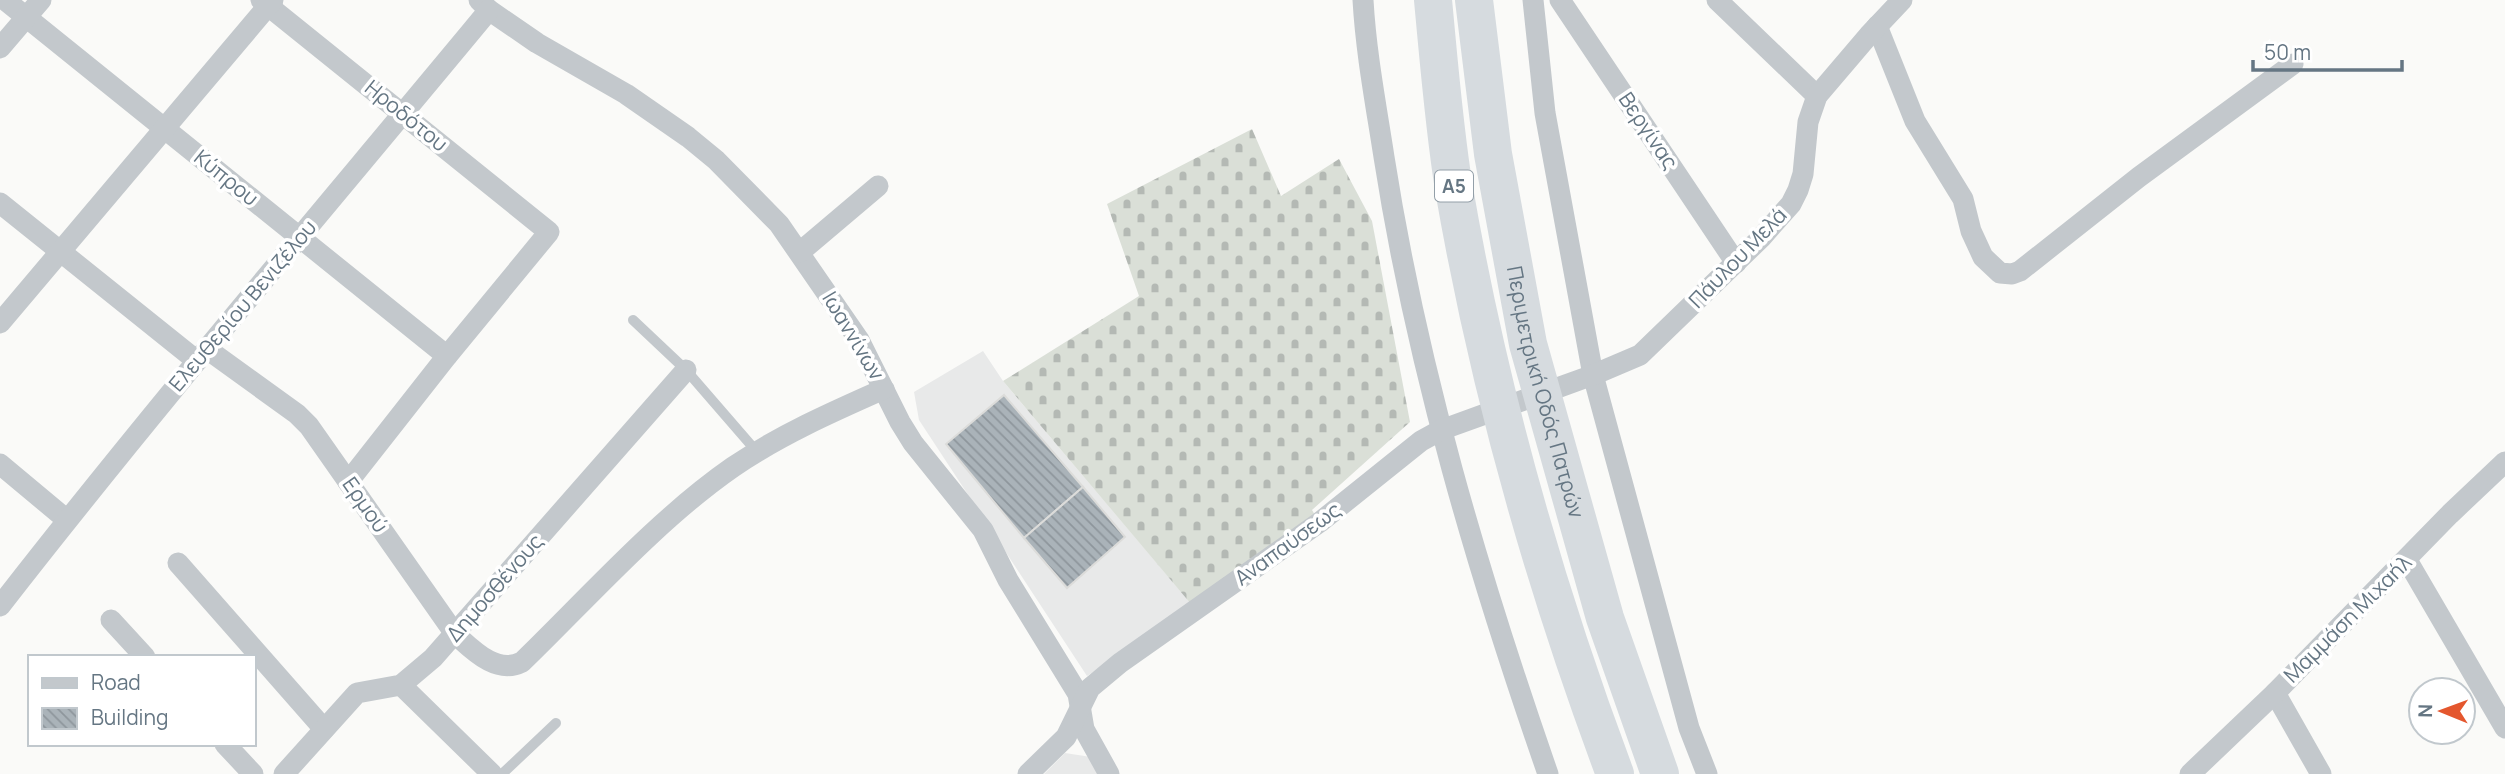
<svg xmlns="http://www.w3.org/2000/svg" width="2505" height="774" font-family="Manrope,sans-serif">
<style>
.built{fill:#e8e9e9}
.cemetery{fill:url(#cemetery-stones)}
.building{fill:url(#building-back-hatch);stroke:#dcdcda;stroke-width:2}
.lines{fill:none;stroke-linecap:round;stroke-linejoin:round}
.service{stroke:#c3c8cc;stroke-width:10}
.minor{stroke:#c3c8cc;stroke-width:21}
.motorway{stroke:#d6dbdf;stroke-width:38}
.labels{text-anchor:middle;stroke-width:7;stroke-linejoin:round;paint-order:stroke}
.shield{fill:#fff;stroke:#939fa8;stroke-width:2}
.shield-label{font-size:19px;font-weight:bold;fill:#657683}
.street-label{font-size:21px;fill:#657683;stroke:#fff}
</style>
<defs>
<pattern id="cemetery-stones" width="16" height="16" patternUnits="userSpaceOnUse" patternTransform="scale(1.75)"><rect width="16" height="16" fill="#dadfd7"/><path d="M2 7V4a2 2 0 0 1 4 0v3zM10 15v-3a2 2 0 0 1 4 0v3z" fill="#b4b9b4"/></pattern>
<pattern id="building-back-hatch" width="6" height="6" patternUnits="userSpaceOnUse" patternTransform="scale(1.75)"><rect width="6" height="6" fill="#aab3b9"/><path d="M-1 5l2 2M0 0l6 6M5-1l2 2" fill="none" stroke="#8e969c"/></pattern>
</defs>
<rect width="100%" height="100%" fill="#fafaf8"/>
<!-- built -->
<g class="built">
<polygon points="983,351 1003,381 1193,606 1087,676 919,420 914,392"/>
<polygon points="1065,753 1091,757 1101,774 1044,774"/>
</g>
<!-- cemetery -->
<polygon class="cemetery" points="1252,129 1281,196 1339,159 1372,221 1410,422 1312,510 1315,515 1191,604 1003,381 1139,296 1107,204"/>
<!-- building -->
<g class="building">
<polygon points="1004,395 1083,487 1024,538 946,444"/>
<polygon points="1083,487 1125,537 1067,588 1024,538"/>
</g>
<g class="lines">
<!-- service -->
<g class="service">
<polyline points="633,320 686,370 757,452"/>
<polyline points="502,774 556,723"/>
</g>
<!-- minor -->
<g class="minor">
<polyline points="5,0 447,356"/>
<polyline points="261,0 549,232 447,356 348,482"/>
<polyline points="479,0 489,10 537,43 626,94 688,137 716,160 779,224 859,340 900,422 913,443 983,530 1008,580 1078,694 1084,729 1109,774"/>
<path d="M 1363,0 C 1366,53 1376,105 1384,157 C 1417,368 1478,573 1548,774"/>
<polyline points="1533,0 1545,113 1593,375 1689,728 1707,774"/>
<polyline points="1560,0 1736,263"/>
<polyline points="1717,0 1817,96"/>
<polyline points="1877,26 1915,121 1963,199 1971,231 1983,257 2000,273 2012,274 2020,271 2139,177 2293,64"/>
<polyline points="0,48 41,0"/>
<polyline points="0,203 197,361"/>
<polyline points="800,252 878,186"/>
<polyline points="0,323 273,0"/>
<path d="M 207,349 L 297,414 L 309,426 L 455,634 C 473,650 496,675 522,662 C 588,598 658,519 733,467 C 780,435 832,412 884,389"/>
<polyline points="0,464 67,520"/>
<polyline points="2407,560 2505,728"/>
<polyline points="178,563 324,729"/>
<path d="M 0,606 C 158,403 325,208 489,10"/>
<polyline points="111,620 145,657"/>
<polyline points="401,685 492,774"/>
<polyline points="2275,693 2321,774"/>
<polyline points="225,744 253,774"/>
<polyline points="284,774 357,693 401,685 433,658 686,370"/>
<polyline points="1028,774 1066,737 1090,688 1120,663 1320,522 1421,441 1441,430 1593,375 1640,355 1761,238 1791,204 1798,190 1803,174 1808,122 1817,96 1869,35 1902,0"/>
<polyline points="2190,774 2275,693 2450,514 2505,462"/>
</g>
<!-- motorway -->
<g class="motorway">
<path d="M 1433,0 C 1439,63 1444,127 1454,189 C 1489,391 1543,582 1615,774"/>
<path id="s1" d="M 1474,0 L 1493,154 L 1528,344 L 1605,618 L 1660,774"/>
</g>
</g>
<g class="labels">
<!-- shield labels -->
<rect class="shield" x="1435" y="170.5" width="38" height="31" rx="5"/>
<g class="shield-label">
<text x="1454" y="193">Α5</text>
</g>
<!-- street labels -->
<g class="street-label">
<text transform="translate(406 116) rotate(39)" y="7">Ηροδότου</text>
<text transform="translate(1648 131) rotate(56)" y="7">Βεργίνας</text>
<text transform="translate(226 178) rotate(39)" y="7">Κύπρου</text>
<text transform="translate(1738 258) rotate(-46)" y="7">Πάυλου Μελά</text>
<text transform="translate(243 306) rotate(-50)" y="7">Ελευθερίου Βενιζέλου</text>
<text transform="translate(853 336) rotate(59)" y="7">Ιωαννίνων</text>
<text dy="7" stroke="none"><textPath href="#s1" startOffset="399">Περιμετρική Οδός Πατρών</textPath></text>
<text transform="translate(365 505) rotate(55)" y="7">Ερμού</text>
<text transform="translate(1288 544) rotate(-36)" y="7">Αναπαύσεως</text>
<text transform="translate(495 588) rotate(-49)" y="7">Δημοσθένους</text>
<text transform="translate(2348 619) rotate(-45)" y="7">Μαμμάση Μιχαήλ</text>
</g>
</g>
<!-- legend -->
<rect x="28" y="655" width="228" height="91" fill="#ffffff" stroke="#c1c8cd" stroke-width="2"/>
<rect x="42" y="678" width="35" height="10" fill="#c3c8cc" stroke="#c1c8cd" stroke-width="2"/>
<text x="91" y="690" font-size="21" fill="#657683">Road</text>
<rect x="42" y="708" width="35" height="21" fill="url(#building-back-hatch)" stroke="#c1c8cd" stroke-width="2"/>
<text x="91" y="725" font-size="21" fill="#657683">Building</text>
<!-- north arrow -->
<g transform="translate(2442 711) rotate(271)"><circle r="33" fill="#ffffff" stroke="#c1c8cd" stroke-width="2"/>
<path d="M0-5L12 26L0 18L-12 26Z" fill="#e4572e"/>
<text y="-10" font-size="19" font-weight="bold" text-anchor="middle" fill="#657683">N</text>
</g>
<!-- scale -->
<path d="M2253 60v10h149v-10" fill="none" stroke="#657683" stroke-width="3.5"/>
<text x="2264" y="60" font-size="21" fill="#657683" stroke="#ffffff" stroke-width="5" paint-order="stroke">50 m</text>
</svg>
